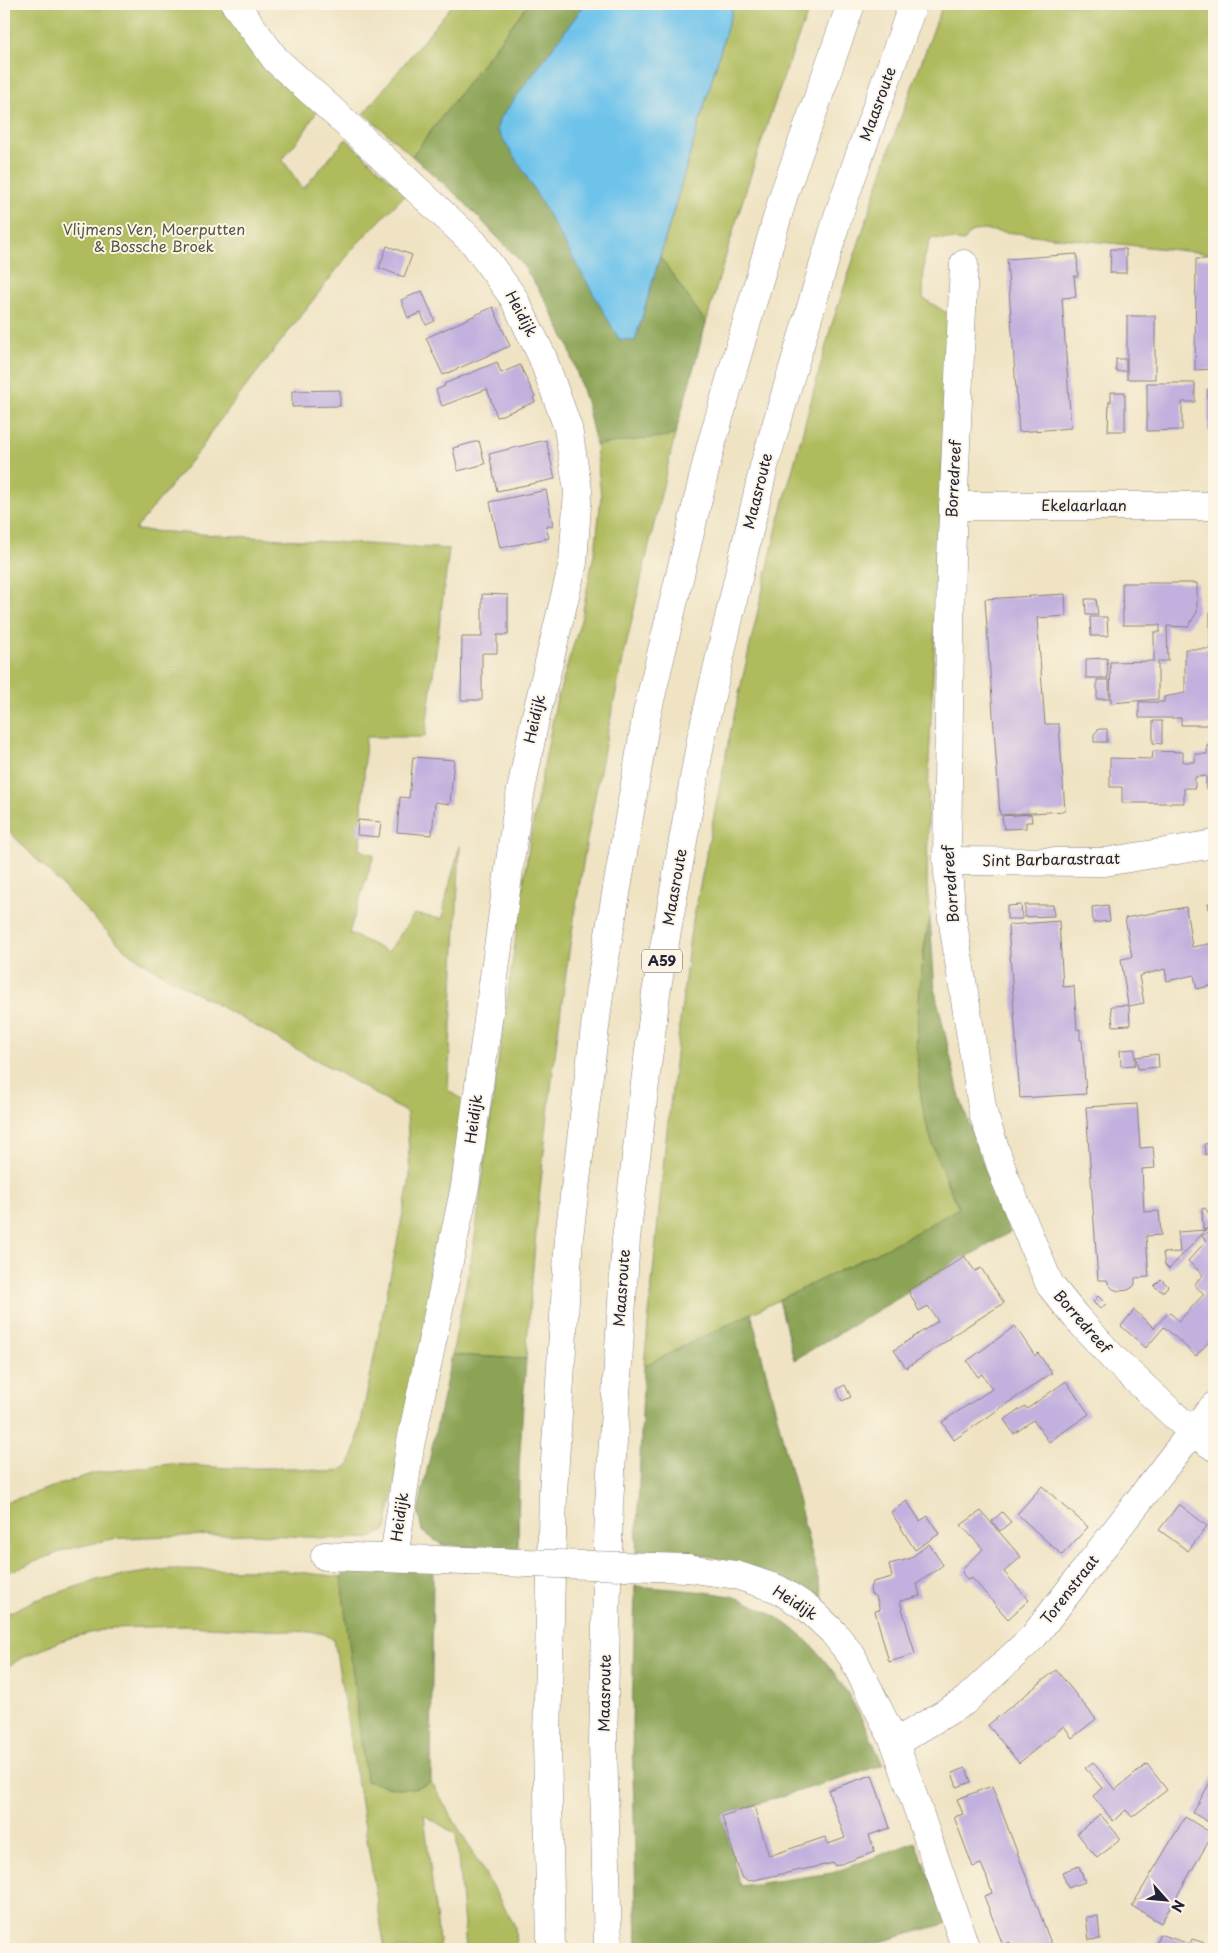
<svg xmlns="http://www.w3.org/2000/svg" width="1218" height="1953" font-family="'Playpen Sans',sans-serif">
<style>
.green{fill:#afbb5d;stroke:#686e4c}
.forest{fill:#8ba354;stroke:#566248}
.water{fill:#6ec3eb;stroke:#487293}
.building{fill:#c2b0de}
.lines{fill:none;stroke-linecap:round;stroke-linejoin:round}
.minor-casing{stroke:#88827f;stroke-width:29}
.highway-casing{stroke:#88827f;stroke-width:29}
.minor{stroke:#fff;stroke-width:28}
.highway{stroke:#fff;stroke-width:28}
.minor-bridge-casing{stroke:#88827f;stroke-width:29;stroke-linecap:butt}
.minor-bridge{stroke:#fff;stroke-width:28}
.labels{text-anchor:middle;stroke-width:4;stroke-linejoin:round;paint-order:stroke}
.shield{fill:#fcf5e5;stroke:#63616e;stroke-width:1}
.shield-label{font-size:14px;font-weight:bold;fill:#22223b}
.street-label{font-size:15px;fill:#22223b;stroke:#fcf5e5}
.park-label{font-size:15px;fill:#535847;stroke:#fcf5e5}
</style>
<rect width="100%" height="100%" fill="#fcf5e5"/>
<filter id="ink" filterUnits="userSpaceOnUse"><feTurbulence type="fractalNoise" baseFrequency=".02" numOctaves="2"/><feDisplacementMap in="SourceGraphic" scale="10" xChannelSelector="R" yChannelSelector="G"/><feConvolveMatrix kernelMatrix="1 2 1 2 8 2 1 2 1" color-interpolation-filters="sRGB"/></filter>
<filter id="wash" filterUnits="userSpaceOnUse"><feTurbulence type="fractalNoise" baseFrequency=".0096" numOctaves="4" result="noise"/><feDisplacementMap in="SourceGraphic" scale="20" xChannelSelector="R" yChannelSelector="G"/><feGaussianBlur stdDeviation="1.12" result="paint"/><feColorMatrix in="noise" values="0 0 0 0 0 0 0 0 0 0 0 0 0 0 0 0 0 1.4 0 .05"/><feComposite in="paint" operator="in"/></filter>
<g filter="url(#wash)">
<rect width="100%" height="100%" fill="#efe3c3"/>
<!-- green -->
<g class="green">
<polygon points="4,4 227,4 317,111 303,134 282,159 303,189 346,139 406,194 355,246 210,433 202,447 135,530 449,549 425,737 366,737 360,850 374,855 349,933 388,952 414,914 442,919 447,894 460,845 448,1090 467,1103 386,1530 371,1538 340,1539 254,1534 143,1537 112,1539 65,1550 4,1574 4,1503 94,1473 171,1464 229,1468 296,1468 331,1472 339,1471 350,1464 356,1447 410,1178 407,1113 336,1071 164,975 125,950 4,826"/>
<polygon points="453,4 528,4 412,156 364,113"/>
<path d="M 734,4 L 811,4 C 770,108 737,216 706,323 L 660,257 Z"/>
<polygon points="943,4 1214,4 1214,254 985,230 972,231 964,241 931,238 924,260 923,298 950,315 929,761 927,885 930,917 924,946 916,1044 920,1086 927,1125 948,1185 959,1208 906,1238 644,1366 665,1148 690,936 731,729 777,527 831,327 895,133"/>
<path d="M 675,435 C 643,570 611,704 587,840 C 557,1012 538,1185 526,1359 L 452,1355 L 474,1244 L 493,1098 L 530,838 L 556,703 L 581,620 L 596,544 L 601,497 L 596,445 Z"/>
<polygon points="167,1569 278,1570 343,1577 420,1787 431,1781 515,1926 516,1949 466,1949 456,1834 424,1815 440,1949 385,1949 334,1640 321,1633 308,1632 186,1626 111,1628 66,1639 20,1659 4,1669 4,1615 36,1600 100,1579"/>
</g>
<!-- forest -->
<g class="forest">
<polygon points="528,4 585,4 499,120 497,130 635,341 660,257 706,323 675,435 596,445 587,405 568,345 545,299 520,261 461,199 412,156"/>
<path d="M 930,917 L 935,991 L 960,1098 L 1000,1211 L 1010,1232 L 794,1360 L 779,1300 L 906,1238 L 959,1208 C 946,1181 935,1154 927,1126 C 910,1066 918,978 930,917 Z"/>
<path d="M 751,1313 L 822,1594 L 823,1605 C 789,1588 757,1569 721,1559 C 694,1552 663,1554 636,1553 L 644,1366 Z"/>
<polygon points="452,1355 526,1359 519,1467 518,1550 442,1545 422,1531 418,1512"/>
<path d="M 433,1566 L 431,1781 C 407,1795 392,1787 366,1781 L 341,1578 L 347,1567 Z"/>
<path d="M 635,1586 C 666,1589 699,1590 730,1596 C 738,1597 747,1602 755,1606 C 821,1634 856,1702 883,1765 L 722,1815 L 740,1886 L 832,1873 L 915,1842 L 948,1923 L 855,1949 L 637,1949 L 632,1724 Z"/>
</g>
<!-- water -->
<polygon class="water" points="585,4 734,4 635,341 619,339 524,172 497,130 499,120"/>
<g id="blocks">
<!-- building -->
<g class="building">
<polygon points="387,246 412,255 404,277 379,268"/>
<polygon points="1111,249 1126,249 1126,273 1110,273"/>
<polygon points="1077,254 1078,276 1074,276 1076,297 1062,298 1071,428 1019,432 1007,259"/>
<polygon points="1196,259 1214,259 1214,369 1195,370"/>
<polygon points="422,291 435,321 426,325 421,313 408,318 401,300"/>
<polygon points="493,307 510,346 443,375 426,338"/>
<rect x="1127" y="316" width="28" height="63"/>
<rect x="1116" y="359" width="10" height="12"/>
<polygon points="497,362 501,373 520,365 535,397 533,398 535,402 497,417 487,389 442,406 436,390 445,386 444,384"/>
<polygon points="1147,383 1195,383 1195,402 1182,402 1182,430 1147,431"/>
<rect x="1208" y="389" width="6" height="42"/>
<polygon points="340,390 340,406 292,407 292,391"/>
<polygon points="1111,392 1125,392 1125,431 1108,431 1109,401 1111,402"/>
<polygon points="546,440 555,479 497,491 489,454"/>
<polygon points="479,441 485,464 458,471 453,448"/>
<polygon points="546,490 553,525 546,527 549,538 500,548 490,502"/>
<polygon points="1122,583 1197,583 1197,612 1188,627 1167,626 1168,661 1158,661 1158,699 1111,703 1110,662 1154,661 1154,632 1160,632 1160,625 1123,625"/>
<polygon points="482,594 508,595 508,635 497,635 497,653 482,653 482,700 461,700 462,637 482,637"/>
<polygon points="1065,594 1066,616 1037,618 1045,724 1059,724 1065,811 1000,815 985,599"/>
<polygon points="1085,599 1096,599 1098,615 1086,615"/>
<polygon points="1210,612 1214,612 1214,668 1211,668 1211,691 1214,691 1212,725 1181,725 1181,718 1139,718 1139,702 1164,702 1164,697 1185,693 1185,649 1210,649"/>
<polygon points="1090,617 1107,617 1108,636 1091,636"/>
<polygon points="1107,658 1108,678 1086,678 1086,659"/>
<rect x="1097" y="680" width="12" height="19"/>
<polygon points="1153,721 1162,721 1162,744 1153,743"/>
<polygon points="1099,729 1107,729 1107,742 1094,742 1094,734"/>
<polygon points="1207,746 1214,746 1214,789 1206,789 1206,776 1195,777 1195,788 1184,788 1184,803 1122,803 1122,787 1110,787 1110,758 1152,759 1153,751 1183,752 1183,762 1195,762 1195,754 1207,754"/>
<polygon points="413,757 454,760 450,804 435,802 432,835 397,832 400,797 409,798"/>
<polygon points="1031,814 1032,822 1026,822 1026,828 1004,829 1002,816"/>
<polygon points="358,820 381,822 379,837 357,835"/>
<polygon points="1214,902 1214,932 1213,932 1208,903"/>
<polygon points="1021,905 1022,919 1007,919 1007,906"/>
<polygon points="1025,905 1053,905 1054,916 1025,917"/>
<polygon points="1108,905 1110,921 1093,923 1092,907"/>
<polygon points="1186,907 1192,947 1214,943 1214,985 1197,989 1194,975 1167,981 1165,969 1139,976 1144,1003 1129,1006 1130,1025 1113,1026 1111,1006 1128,1005 1121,959 1132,957 1125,918"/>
<polygon points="1059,921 1063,987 1074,986 1077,1030 1080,1029 1080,1040 1082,1040 1086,1094 1020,1098 1008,925"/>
<polygon points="1135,1049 1135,1065 1121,1066 1120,1050"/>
<polygon points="1158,1054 1159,1067 1138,1069 1136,1057"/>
<polygon points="1137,1104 1140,1148 1153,1147 1155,1168 1142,1169 1144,1212 1159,1211 1161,1235 1146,1236 1149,1277 1135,1278 1135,1284 1133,1287 1128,1290 1119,1291 1113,1289 1109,1285 1107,1280 1098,1280 1086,1107"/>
<polygon points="1214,1143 1214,1151 1205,1155 1204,1144"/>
<polygon points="1205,1208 1214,1221 1214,1224 1208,1229 1203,1229 1202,1209"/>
<polygon points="1214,1228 1214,1336 1196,1356 1164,1327 1146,1348 1121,1326 1134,1310 1154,1328 1169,1312 1179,1321 1204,1294 1194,1285 1203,1275 1188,1261 1206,1241 1202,1236"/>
<polygon points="1206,1230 1169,1269 1165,1265 1163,1253 1180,1252 1178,1232"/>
<polygon points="964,1256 975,1271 981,1268 1004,1303 950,1337 951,1338 906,1368 894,1350 938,1321 928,1306 919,1311 908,1290 937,1275"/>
<polygon points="1161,1279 1168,1286 1164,1291 1161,1291 1154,1286"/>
<polygon points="1098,1296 1106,1304 1100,1309 1093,1302"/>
<polygon points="1015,1326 1035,1356 1038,1353 1052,1373 954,1440 942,1422 992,1389 982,1374 978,1377 967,1361"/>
<polygon points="1066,1381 1089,1414 1049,1442 1033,1420 1014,1434 1004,1420 1025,1406 1027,1409"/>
<polygon points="845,1385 851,1397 842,1401 837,1389"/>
<polygon points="1042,1486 1088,1527 1062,1555 1017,1514"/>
<polygon points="907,1501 920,1521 928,1516 939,1534 915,1550 891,1512"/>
<polygon points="1179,1504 1207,1526 1188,1551 1159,1530"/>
<polygon points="981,1511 1021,1557 1004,1572 1029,1600 1008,1619 972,1578 968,1580 962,1573 964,1569 963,1568 983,1549 961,1525"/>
<polygon points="1002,1512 1011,1522 1000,1531 992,1521"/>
<polygon points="929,1544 943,1565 917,1584 920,1596 900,1601 915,1654 889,1662 875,1611 880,1610 876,1597 871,1594 870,1588 873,1582 892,1577 889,1564 909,1559"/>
<polygon points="1056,1670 1096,1719 1072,1738 1064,1726 1019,1763 988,1725"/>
<polygon points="1093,1762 1115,1790 1147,1764 1167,1790 1132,1817 1126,1810 1113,1821 1093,1796 1102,1788 1085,1768"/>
<polygon points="966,1768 971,1782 957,1787 952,1773"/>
<polygon points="872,1775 890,1828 869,1835 875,1852 835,1866 834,1863 749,1881 741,1877 722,1816 754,1806 769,1856 825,1837 828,1844 845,1838 828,1790"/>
<polygon points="1214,1775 1214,1821 1212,1824 1193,1813"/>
<polygon points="992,1786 1022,1865 1053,1949 1013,1949 1010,1942 1003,1945 984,1896 992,1893 987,1878 981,1864 973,1867 954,1817 963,1814 957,1799"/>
<polygon points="1100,1814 1121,1839 1097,1858 1077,1833"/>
<polygon points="1185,1817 1213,1834 1161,1923 1132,1906"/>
<polygon points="1079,1866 1085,1882 1068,1888 1062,1872"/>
<polygon points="1098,1916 1100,1939 1089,1940 1086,1917"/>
<polygon points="1159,1934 1190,1944 1192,1939 1214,1946 1214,1949 1155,1949"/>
</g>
</g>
</g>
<g filter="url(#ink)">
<use href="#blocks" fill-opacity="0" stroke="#88827f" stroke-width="1"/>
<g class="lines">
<!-- minor casing -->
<g class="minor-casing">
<g id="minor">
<polyline points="235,4 276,60 334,112 474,243 513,297 542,356 568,428 578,491 573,563 534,724 517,811 465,1186 410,1446 394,1558"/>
<polyline points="964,264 951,559 947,861 952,917 983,1113 1005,1178 1050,1285 1076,1317 1114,1359 1192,1432 1214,1447"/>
<polyline points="953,506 1214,506"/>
<polyline points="947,861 1105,862 1214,844"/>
<polyline points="325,1556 465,1561"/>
<polyline points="687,1568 736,1575 778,1589 809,1609 833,1632 852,1656 895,1743 966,1949"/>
<polyline points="895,1743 965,1701 1034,1636 1192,1432 1214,1406"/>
</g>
</g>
<!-- highway casing -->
<g class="highway-casing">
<g id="highway">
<polyline points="551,1949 547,1739 553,1493 569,1237 600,987 647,713 710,449 784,194 851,4"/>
<polyline points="608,1949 603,1743 609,1504 626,1239 656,993 701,739 764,466 838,216 913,4"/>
</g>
</g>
<!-- minor -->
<use href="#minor" class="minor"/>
<!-- highway -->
<use href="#highway" class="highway"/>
<!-- minor-bridge casing -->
<g class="minor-bridge-casing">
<polyline id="minor-bridge" points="465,1561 687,1568"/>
</g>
<!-- minor-bridge -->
<use href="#minor-bridge" class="minor-bridge"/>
</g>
</g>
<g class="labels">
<!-- shield labels -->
<rect class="shield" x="642" y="949.5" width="40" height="23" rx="4"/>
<g class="shield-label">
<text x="662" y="966">A59</text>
</g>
<!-- street labels -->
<g class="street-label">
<text transform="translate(878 104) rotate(-70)" y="5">Maasroute</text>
<text transform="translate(521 314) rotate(62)" y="5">Heidijk</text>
<text transform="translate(954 479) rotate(-87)" y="5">Borredreef</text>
<text transform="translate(758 491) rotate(-76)" y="5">Maasroute</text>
<text x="1084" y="511">Ekelaarlaan</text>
<text transform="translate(535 719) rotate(-77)" y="5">Heidijk</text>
<text transform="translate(1051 860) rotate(-1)" y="5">Sint Barbarastraat</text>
<text transform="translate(951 884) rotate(-94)" y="5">Borredreef</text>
<text transform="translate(675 887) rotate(-80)" y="5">Maasroute</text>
<text transform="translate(474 1119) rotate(-82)" y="5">Heidijk</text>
<text transform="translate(622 1288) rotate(-86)" y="5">Maasroute</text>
<text transform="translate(1082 1322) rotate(49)" y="5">Borredreef</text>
<text transform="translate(400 1517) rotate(-82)" y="5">Heidijk</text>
<text transform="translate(1070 1590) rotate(-52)" y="5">Torenstraat</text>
<text transform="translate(795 1603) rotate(33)" y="5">Heidijk</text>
<text transform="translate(605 1693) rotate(-89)" y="5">Maasroute</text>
</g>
<!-- park labels -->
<g class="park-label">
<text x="154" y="235">Vlijmens Ven, Moerputten<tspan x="154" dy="17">&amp; Bossche Broek</tspan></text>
</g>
</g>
<!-- margin -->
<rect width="1218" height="1953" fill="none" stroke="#fcf5e5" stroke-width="20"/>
<!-- north arrow -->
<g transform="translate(1166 1900) rotate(117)" stroke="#fcf5e5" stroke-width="4" paint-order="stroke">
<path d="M0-4L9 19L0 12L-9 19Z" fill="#22223b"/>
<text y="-8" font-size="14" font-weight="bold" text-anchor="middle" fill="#22223b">N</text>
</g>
</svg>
